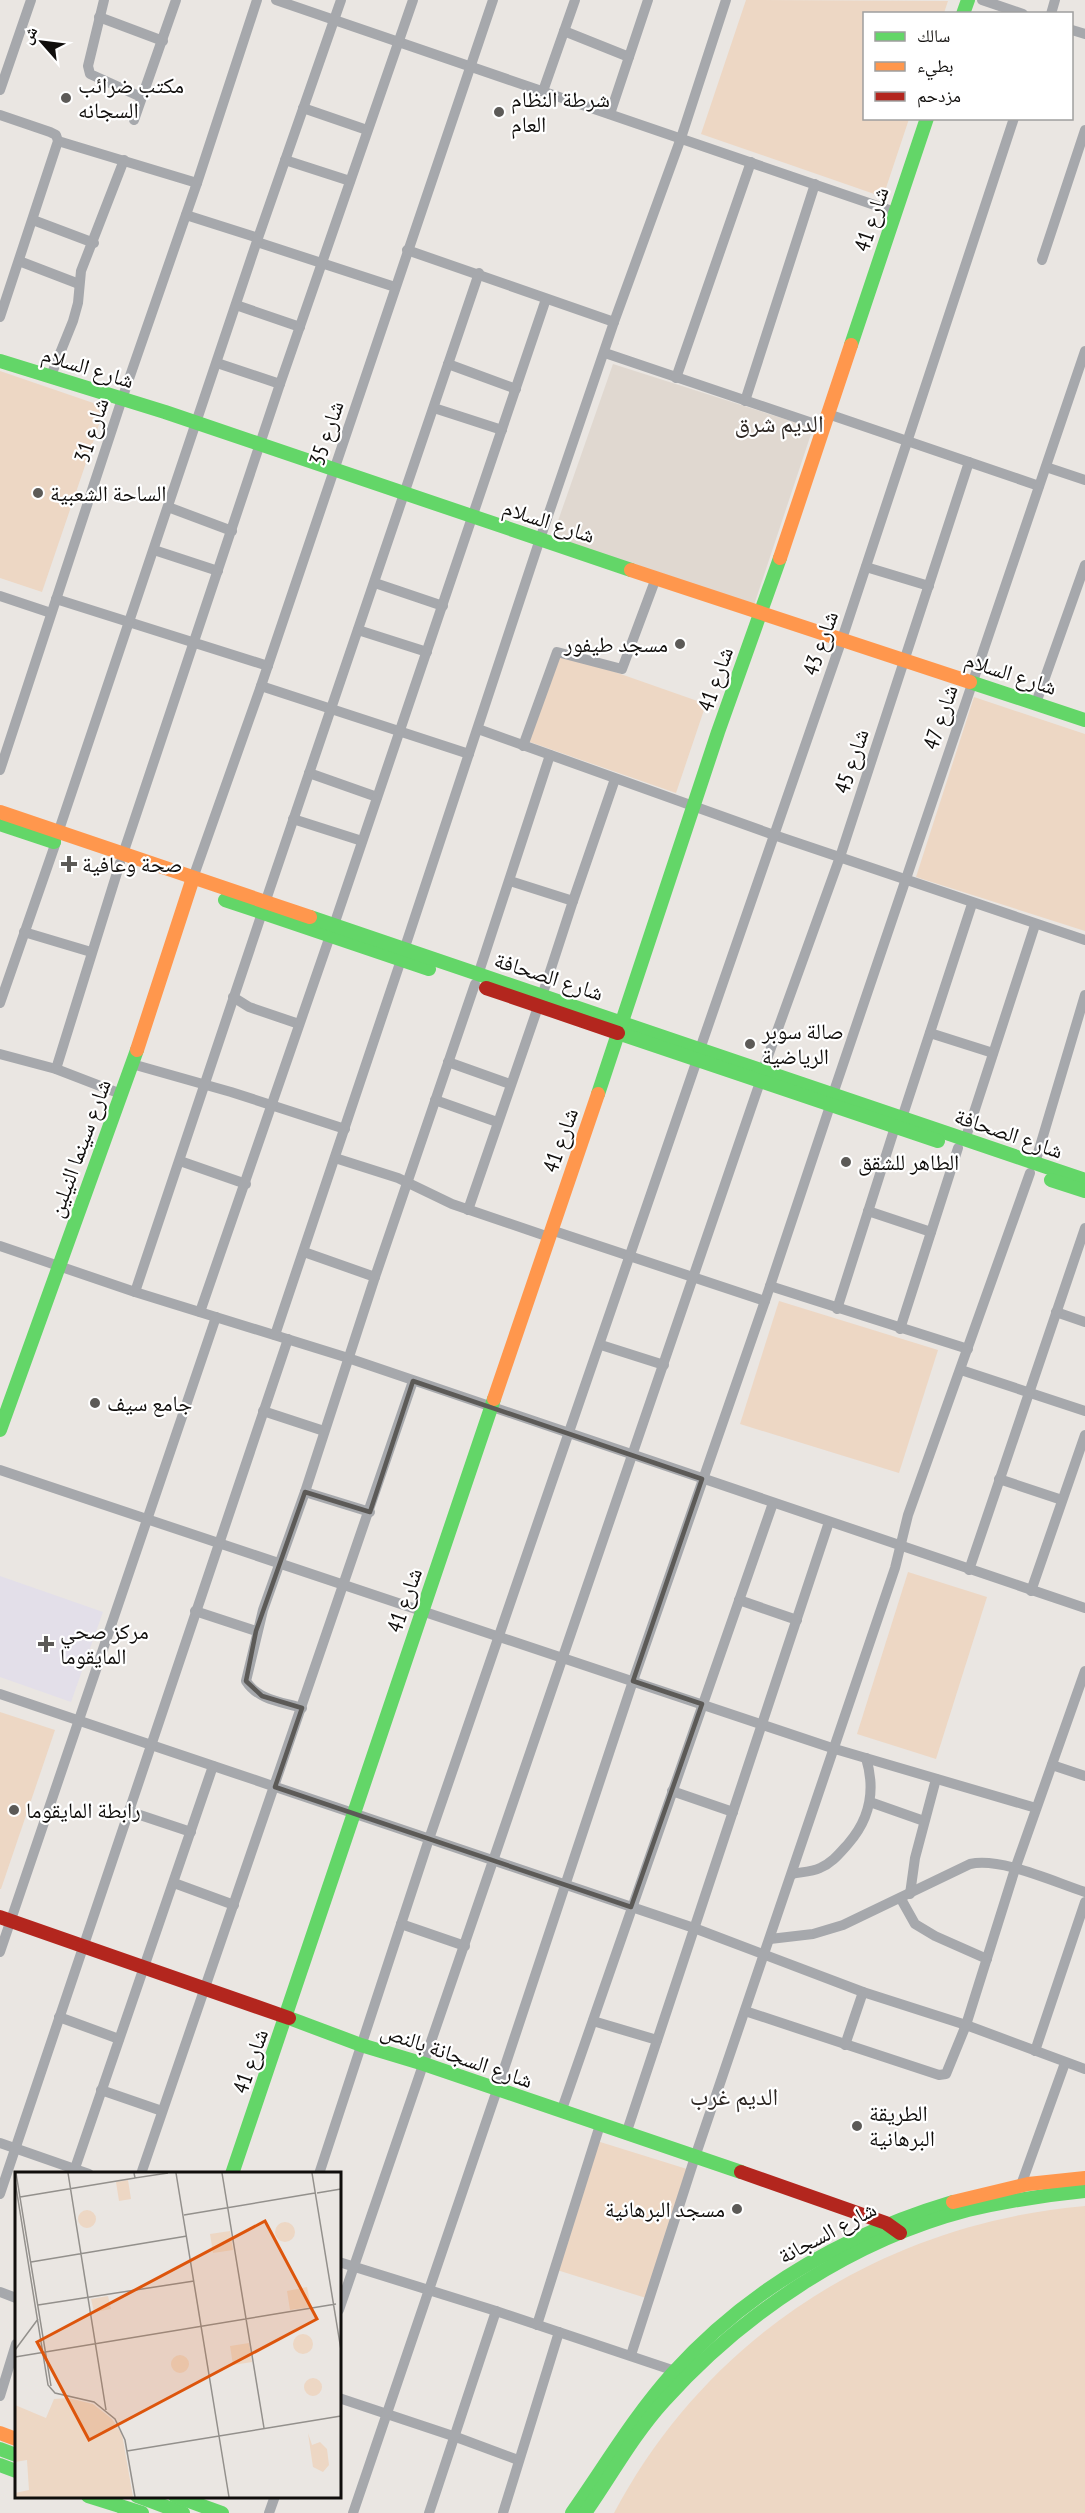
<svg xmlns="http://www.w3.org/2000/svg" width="1085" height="2513" font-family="'PT Sans Narrow','Noto Naskh Arabic',sans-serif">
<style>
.built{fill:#e0d8d0}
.medical{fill:#e3dfe9}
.park{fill:#edd7c4}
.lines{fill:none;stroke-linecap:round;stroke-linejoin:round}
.street{stroke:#a6a8ac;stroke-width:10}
.fast{stroke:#63d668;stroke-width:14}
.slow{stroke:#ff974d;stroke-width:14}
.jam{stroke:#b3261e;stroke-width:14}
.marked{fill:none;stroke:#5c5a57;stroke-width:4.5;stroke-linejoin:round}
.poi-dot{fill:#5c5a57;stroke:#fff;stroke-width:2}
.labels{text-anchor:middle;stroke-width:4.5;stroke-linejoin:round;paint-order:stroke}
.poi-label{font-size:22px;fill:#100e0c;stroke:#fff;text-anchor:start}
.street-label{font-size:22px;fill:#100e0c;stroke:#fff}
.neighbourhood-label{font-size:24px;fill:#2e2824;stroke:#fff}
.inset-road{fill:none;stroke:#93908c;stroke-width:1.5}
.view{fill:#dd550c;fill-opacity:0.15;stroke:#dd550c;stroke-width:3}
.inset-edge{fill:none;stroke:#100e0c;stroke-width:3}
</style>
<rect width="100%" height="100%" fill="#eae6e2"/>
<!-- built -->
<polygon class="built" points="613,364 813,428 753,608 552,538"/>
<!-- medical -->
<polygon class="medical" points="0,1576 103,1612 71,1702 0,1677"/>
<!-- park -->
<g class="park">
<polygon points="746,0 948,1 944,13 864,14 864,118 909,119 883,197 701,134"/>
<polygon points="0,371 105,407 42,592 0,578"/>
<polygon points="558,652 706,704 676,793 527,741"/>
<polygon points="974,697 1085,734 1085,931 916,877"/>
<polygon points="779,1301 938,1350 899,1473 740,1424"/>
<polygon points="908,1572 987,1597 936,1759 857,1734"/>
<polygon points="0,1712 55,1730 1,1889 0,1889"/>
<polygon points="597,2141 687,2169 646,2298 557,2270"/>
<path d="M 1085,2206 L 1085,2513 L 614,2513 C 708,2335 885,2223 1085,2206 Z"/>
</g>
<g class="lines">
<!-- street -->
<g class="street">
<polyline points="104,0 88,66 90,74 141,97"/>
<polyline points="276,0 895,212"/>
<polyline points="982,0 1023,14"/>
<polyline points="1051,14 1055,0"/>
<polyline points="99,17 163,41"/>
<polyline points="1072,30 1085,34"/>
<polyline points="564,31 629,57"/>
<polyline points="0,90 31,0"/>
<polyline points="543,91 575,0"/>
<polyline points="303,108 367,130"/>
<polyline points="610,114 648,0"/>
<polyline points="0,115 50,132 56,135 58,141 0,317"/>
<polyline points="134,120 176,0"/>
<polyline points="58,141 197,183"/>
<polyline points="285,160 350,181"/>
<polyline points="186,215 258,238"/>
<polyline points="33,220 94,243"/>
<polyline points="257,242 395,287"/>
<polyline points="407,250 614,322"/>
<polyline points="1042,260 1085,130"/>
<polyline points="19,261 79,284"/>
<polyline points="236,305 300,327"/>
<polyline points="605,353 824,427"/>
<polyline points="217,363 280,384"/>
<polyline points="448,364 516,389"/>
<polyline points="50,378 73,321 78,303 81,271 124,160"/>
<polyline points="676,378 751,162"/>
<polyline points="745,401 815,184"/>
<polyline points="434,408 502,430"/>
<polyline points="828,414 1039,486"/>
<polyline points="1046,467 1085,480"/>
<polyline points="168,507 232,531"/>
<polyline points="154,550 218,571"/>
<polyline points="866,567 929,586"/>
<polyline points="375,583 443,606"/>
<polyline points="0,596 51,613"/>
<polyline points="56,599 268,666"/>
<polyline points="358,630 427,652"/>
<polyline points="261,686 469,754"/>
<polyline points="1036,703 1085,565"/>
<polyline points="478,729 774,835 1085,940"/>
<polyline points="523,746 557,652 622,669 656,578"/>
<polyline points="0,770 122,399 197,183 257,0"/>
<polyline points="309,773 377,797"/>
<polyline points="293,819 362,841"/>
<polyline points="58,833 258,238 341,0"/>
<polyline points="123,854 280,384 413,0"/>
<polyline points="193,878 261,686 493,0"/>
<polyline points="510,881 573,901 542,996"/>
<polyline points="573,901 615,779"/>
<polyline points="265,903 479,273"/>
<polyline points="334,925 546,299"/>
<polyline points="24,932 91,952"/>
<polyline points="404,950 540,539 614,322 681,138 726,0"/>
<polyline points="478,975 550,755"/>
<polyline points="233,997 249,1007 299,1024"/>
<polyline points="0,1003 56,842"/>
<polyline points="930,1033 993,1053"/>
<polyline points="700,1049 842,639 1014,118"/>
<polyline points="0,1054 56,1069 121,1094"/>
<polyline points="448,1062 510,1084"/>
<polyline points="132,1064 231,1092 345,1129"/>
<polyline points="56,1069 120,863"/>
<polyline points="763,1070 840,857 969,462"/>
<polyline points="833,1094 1085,351"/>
<polyline points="435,1100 497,1122"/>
<polyline points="902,1118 972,904"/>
<polyline points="965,1140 1035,925"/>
<polyline points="335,1158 398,1178 452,1204 549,1237"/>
<polyline points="180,1161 246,1184"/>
<polyline points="1035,1163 1085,995"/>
<polyline points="468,1210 538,1007"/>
<polyline points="868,1211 931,1232"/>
<polyline points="551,1230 765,1301"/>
<polyline points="0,1246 135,1292 345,1357 1085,1608"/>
<polyline points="304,1252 375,1277"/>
<polyline points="770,1286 968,1349"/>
<polyline points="135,1292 262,913"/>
<polyline points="837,1309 895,1127"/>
<polyline points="200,1312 330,936"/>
<polyline points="1056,1312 1085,1322"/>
<polyline points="900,1329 958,1148"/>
<polyline points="275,1335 401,960"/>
<polyline points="601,1345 664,1365"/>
<polyline points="961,1370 1085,1411"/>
<polyline points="263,1411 324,1431"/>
<polyline points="0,1470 835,1749 1036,1808"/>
<polyline points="999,1479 1062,1500"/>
<polyline points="305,1492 370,1512"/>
<polyline points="969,1570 1085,1228"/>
<polyline points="1031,1591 1085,1435"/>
<polyline points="739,1600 797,1620"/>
<polyline points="195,1611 256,1631"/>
<polyline points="0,1694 694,1928 863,1992 966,2025 1085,2069"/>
<path d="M 302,1708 C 282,1702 258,1700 246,1681 L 263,1610 L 305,1492 L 375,1277 L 475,984"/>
<polyline points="1052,1765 1085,1776"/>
<polyline points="672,1791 733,1812"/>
<polyline points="870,1802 924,1821"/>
<polyline points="128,1811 191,1832"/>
<path d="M 792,1874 C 801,1872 811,1872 820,1868 C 832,1863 839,1854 848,1844 C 870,1819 876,1791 866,1758"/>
<polyline points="174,1883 234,1905"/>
<polyline points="910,1894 915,1858 936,1779"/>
<polyline points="901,1899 915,1924 935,1936 987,1959"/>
<polyline points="401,1924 465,1946"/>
<path d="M 770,1939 L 813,1934 L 843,1925 L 970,1864 C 1001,1857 1054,1882 1085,1892"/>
<polyline points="0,1952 216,1317"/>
<polyline points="745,2011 939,2075 946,2074 966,2025 1015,1869 1085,1671"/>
<polyline points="59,2017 119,2039"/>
<polyline points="593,2021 657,2040"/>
<polyline points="845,2045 863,1992"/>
<polyline points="1035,2051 1085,1902"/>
<polyline points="101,2090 162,2111"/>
<polyline points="561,2112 773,1503"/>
<polyline points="626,2134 829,1522"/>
<polyline points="0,2143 89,2174"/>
<polyline points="73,2174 213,1766"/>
<polyline points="141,2174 413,1381"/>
<polyline points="319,2174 429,1839 697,1060"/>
<polyline points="1021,2185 1065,2063"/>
<polyline points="0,2194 288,1339"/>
<polyline points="339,2262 496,2311 675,2371"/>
<polyline points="0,2292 16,2298"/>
<polyline points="339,2310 760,1082"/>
<polyline points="537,2325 600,2125"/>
<polyline points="631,2355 695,2157 895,1568 908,1515 1030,1173"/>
<polyline points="0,2396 16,2344"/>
<polyline points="339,2398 456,2437 518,2460"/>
<polyline points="269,2513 275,2496"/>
<polyline points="353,2513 497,2090 633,1681 765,1301 830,1106"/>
<polyline points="429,2513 496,2311"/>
<polyline points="503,2513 559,2332"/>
</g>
<!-- fast -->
<g class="fast">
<polyline points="963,14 968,0"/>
<polyline points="851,345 927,118"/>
<polyline points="0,361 165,412 631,570"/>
<polyline points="970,682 1085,720"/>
<polyline points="0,824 54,842"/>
<polyline points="225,900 429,969"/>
<polyline points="310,917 1085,1180"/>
<polyline points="618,1033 938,1141"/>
<polyline points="598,1094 718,732 780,558"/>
<polyline points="1051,1180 1085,1191"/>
<polyline points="0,1430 137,1050"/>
<polyline points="289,2018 361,2045 424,2064 741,2172"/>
<polyline points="232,2174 494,1399"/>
<polyline points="0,2449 16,2455"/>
<polyline points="0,2465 16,2471"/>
<polyline points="88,2496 120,2506"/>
<polyline points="137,2496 183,2513"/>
<polyline points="175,2496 222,2513"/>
<polyline points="120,2506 142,2513"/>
<path d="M 572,2513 C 605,2466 635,2415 673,2373 C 749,2289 846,2234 953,2202"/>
<path d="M 585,2513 C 611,2476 633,2435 664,2401 C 743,2313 852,2240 968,2210 C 1007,2201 1045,2195 1085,2191"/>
</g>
<!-- slow -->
<g class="slow">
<polyline points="780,558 851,345"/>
<polyline points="631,570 970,682"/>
<polyline points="0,812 310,917"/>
<polyline points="137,1050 193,878"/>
<polyline points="494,1399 598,1094"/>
<polyline points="953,2202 1028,2184 1085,2178"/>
<polyline points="0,2433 16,2439"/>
</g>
<!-- jam -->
<g class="jam">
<polyline points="486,988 618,1033"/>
<polyline points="0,1917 289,2018"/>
<polyline points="741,2172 886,2223 900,2233"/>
</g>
</g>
<!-- marked area -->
<path class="marked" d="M 413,1381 L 702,1479 L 633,1681 L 702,1704 L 631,1907 L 275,1787 L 302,1708 L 262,1696 L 246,1681 L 256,1631 L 305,1492 L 370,1512 Z"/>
<!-- markers -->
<g class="poi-dot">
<circle cx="66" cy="98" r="6"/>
<circle cx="499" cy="112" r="6"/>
<circle cx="38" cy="493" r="6"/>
<circle cx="680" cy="644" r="6"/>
<path d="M66 855h6v6h6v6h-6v6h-6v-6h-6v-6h6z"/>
<circle cx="750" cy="1044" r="6"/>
<circle cx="846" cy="1162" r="6"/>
<circle cx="95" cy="1403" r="6"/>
<path d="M43 1635h6v6h6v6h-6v6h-6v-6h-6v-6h6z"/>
<circle cx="14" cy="1810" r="6"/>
<circle cx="857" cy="2126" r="6"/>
<circle cx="737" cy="2209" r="6"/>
</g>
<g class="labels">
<!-- poi labels -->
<g class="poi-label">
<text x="78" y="93">مكتب ضرائب<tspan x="78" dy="25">السجانه</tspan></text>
<text x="511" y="107">شرطة النظام<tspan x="511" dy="25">العام</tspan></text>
<text x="50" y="501">الساحة الشعبية</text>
<text x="668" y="652" text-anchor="end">مسجد طيفور</text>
<text x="82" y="872">صحة وعافية</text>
<text x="762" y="1039">صالة سوبر<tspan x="762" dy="25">الرياضية</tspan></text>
<text x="858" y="1170">الطاهر للشقق</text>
<text x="107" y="1411">جامع سيف</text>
<text x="60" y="1639">مركز صحي<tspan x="60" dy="25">المايقوما</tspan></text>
<text x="26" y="1818">رابطة المايقوما</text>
<text x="869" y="2121">الطريقة<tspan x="869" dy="25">البرهانية</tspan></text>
<text x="725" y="2217" text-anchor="end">مسجد البرهانية</text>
</g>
<!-- street labels -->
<g class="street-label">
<text transform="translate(871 219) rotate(-72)" y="8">شارع 41</text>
<text transform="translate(88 367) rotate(17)" y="8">شارع السلام</text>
<text transform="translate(91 430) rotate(-72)" y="8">شارع 31</text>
<text transform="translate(326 433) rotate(-72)" y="8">شارع 35</text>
<text transform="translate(549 521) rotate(18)" y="8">شارع السلام</text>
<text transform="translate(820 643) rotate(-71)" y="8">شارع 43</text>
<text transform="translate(1011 673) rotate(18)" y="8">شارع السلام</text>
<text transform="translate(715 679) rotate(-71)" y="8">شارع 41</text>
<text transform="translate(940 717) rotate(-72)" y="8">شارع 47</text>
<text transform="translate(851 761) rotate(-72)" y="8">شارع 45</text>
<text transform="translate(549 976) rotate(18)" y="8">شارع الصحافة</text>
<text transform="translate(1009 1133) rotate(19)" y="8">شارع الصحافة</text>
<text transform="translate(560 1140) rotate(-71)" y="8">شارع 41</text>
<text transform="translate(79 1148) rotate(-70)" y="8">شارع سينما النيلين</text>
<text transform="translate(404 1600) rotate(-71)" y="8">شارع 41</text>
<text transform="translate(457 2055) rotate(19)" y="8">شارع السجانة بالنص</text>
<text transform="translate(250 2061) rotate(-71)" y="8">شارع 41</text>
<text transform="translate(827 2232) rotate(-28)" y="8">شارع السجانة</text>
</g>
<!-- neighbourhood labels -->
<g class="neighbourhood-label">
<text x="779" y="432">الديم شرق</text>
<text x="734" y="2105">الديم غرب</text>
</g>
</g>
<!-- overview -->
<g transform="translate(15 2172)">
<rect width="326" height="326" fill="#eae6e2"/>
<path d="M 113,8 L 116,27 L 104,29 L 101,10 ZM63 47a9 9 0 1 1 18 0a9 9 0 1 1-18 0ZM260 60a10 10 0 1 1 20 0a10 10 0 1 1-20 0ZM 215,59 L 218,78 L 198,81 L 195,62 ZM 292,115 L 296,135 L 275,138 L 272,119 ZM 93,124 L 96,137 L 79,140 L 76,127 ZM278 172a10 10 0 1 1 20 0a10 10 0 1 1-20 0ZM 234,171 L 237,190 L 218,193 L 215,174 ZM156 192a9 9 0 1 1 18 0a9 9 0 1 1-18 0ZM289 215a9 9 0 1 1 18 0a9 9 0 1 1-18 0ZM 53,226 L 78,232 L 97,247 L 107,262 L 118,325 L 0,325 L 0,321 L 14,318 L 12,288 L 0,290 L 0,233 L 31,246 L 39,227 ZM 293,261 L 297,273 L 305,270 L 312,277 L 314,293 L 308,300 L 298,295 Z" fill="#edd7c4"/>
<path class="inset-road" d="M 1,1 L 36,214M 53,1 L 91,238M 119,1 L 120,6 L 153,1M 161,1 L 214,325M 207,1 L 249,256M 297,1 L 326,178M 0,9 L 33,213 L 40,221 L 79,230 L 100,247 L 110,268 L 120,325M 302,21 L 326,17M 5,25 L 120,6M 169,43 L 300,21M 16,90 L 172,64M 23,133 L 179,109M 0,178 L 23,147M 0,185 L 321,132M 112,279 L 326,244"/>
<path class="view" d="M 250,49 L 302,147 L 74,268 L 22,170 Z"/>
<rect width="326" height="326" class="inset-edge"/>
</g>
<!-- legend -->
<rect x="863" y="12" width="210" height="108" fill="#ffffff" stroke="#9f9f9e" stroke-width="1.5"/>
<rect x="875" y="32" width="30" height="9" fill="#63d668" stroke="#9f9f9e" stroke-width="1.5"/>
<text x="917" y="42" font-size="18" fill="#100e0c">سالك</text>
<rect x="875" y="62" width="30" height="9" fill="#ff974d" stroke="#9f9f9e" stroke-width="1.5"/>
<text x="917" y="72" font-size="18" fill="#100e0c">بطيء</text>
<rect x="875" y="92" width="30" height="9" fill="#b3261e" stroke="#9f9f9e" stroke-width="1.5"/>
<text x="917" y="102" font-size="18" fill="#100e0c">مزدحم</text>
<!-- north arrow -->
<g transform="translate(42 42) rotate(298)" stroke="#ffffff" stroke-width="4.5" paint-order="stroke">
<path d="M0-4.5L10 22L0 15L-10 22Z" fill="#100e0c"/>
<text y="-9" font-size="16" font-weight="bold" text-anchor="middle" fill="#100e0c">ش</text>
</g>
</svg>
